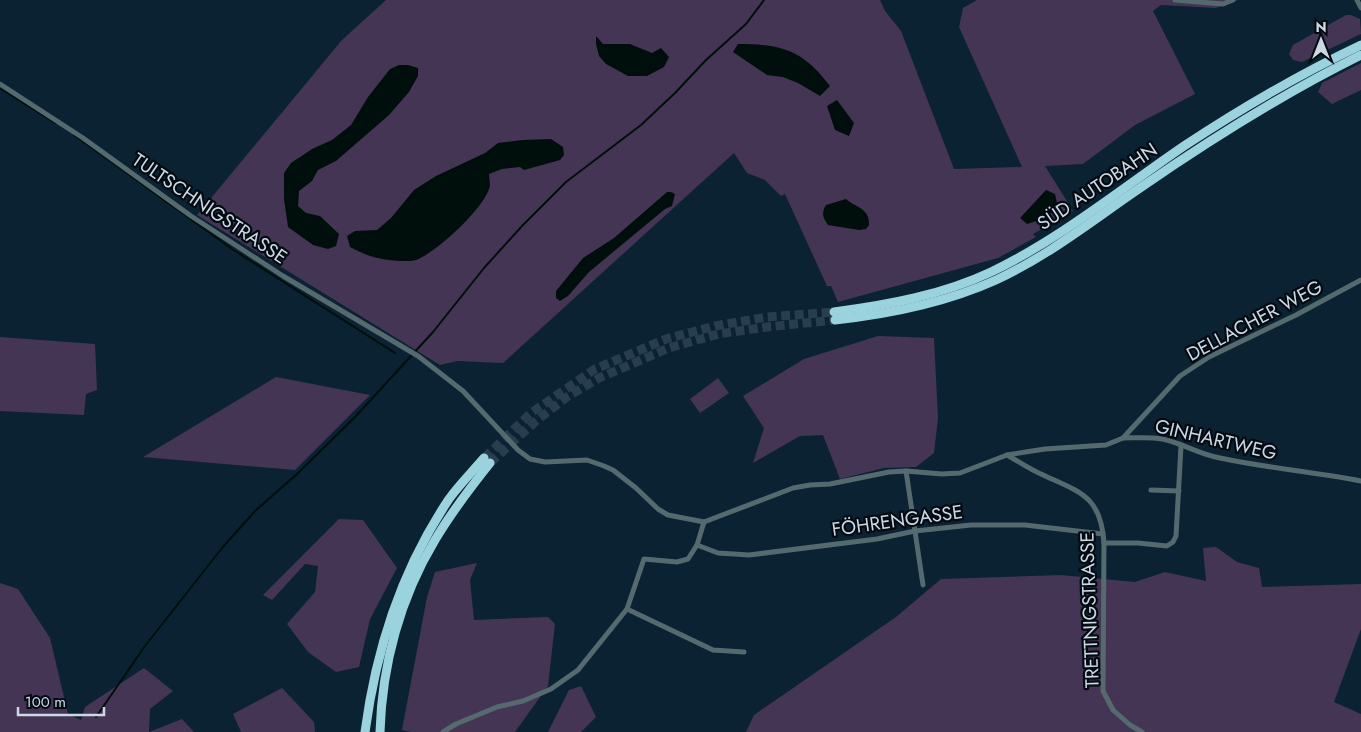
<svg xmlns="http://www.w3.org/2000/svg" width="1361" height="732" font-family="Jost,sans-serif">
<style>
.green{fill:#443554}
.water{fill:#010f0c}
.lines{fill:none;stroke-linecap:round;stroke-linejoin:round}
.stream{stroke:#010f0c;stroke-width:2}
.motorway-tunnel{stroke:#283d4d;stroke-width:9;stroke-dasharray:9 4.5;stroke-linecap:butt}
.minor{stroke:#546a6e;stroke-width:5}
.motorway{stroke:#9ad3de;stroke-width:9}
.labels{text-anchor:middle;stroke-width:4.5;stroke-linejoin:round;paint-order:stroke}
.street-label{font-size:19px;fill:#ccd9e4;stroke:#030a11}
</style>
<rect width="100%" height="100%" fill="#0b2232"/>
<!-- green -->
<g class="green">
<polygon points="386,0 880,0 885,11 901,31 954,169 1022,167 959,27 963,8 977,0 1238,0 1216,8 1161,5 1153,11 1195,94 1135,125 1083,164 1045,166 1073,211 1033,234 1036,237 998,258 838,302 831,286 827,286 785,194 781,196 765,180 747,173 734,153 503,363 457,361 440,365 197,215 342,40"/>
<polygon points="1346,15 1351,15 1360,19 1361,34 1302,62 1293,60 1289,54 1293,45"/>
<polygon points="1361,63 1361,90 1332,104 1318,92 1322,83"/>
<polygon points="878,336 934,338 938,418 934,453 916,467 884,468 840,479 823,435 800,436 753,463 764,428 743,396 804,359"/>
<polygon points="0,337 95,344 97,390 86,394 84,415 0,411"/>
<polygon points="276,377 370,395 295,470 143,457"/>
<polygon points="718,378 729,393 700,413 690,399"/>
<polygon points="339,519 363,520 397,568 370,619 359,667 336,672 308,652 287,624 315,592 318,566 305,564 272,600 263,595"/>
<polygon points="1216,547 1237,562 1259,568 1262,587 1361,584 1361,629 1334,702 1361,714 1361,732 746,732 754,715 896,617 941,579 1061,575 1135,582 1165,572 1206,581 1203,548"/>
<polygon points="477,563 470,580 474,620 548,617 555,624 548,686 515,732 411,732 402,730 427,597 435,572"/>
<polygon points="0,583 18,589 50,638 68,714 81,720 85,707 144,668 173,691 150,709 149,732 182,719 194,732 0,732"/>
<polygon points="581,686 596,717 581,732 548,732 569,690"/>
<polygon points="282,688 314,722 315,732 241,732 233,714"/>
</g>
<!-- water -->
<g class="water">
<polygon points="596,36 603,44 630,44 652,53 661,48 669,57 664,67 647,76 628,76 606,64 599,56 596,44"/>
<path d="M 738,44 C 782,44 803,50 830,86 L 820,96 L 798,83 L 783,77 L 767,75 L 733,52 Z"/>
<polygon points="399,65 408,65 418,68 418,76 409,92 389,115 336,161 318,170 312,181 299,191 298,206 306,213 320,216 339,234 336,246 328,249 313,245 288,227 284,199 284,173 291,163 312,149 332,140 351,125 368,97 390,69"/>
<polygon points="837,100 854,123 849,136 835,130 827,106"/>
<path d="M 551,139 L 563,147 L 564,155 L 560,160 L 524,170 L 520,167 L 502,169 L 489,174 C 489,178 491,185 489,189 C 482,210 437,252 416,260 C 413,261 408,261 405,261 C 384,261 368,257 350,247 L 347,236 L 355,231 L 377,230 L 391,218 L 414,190 L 436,176 L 485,153 L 498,143 L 523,140 Z"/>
<polygon points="1046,190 1055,194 1058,208 1040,220 1027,224 1020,218"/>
<polygon points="667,192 671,192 675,194 672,206 665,209 589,272 568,296 560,301 556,298 556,291 583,258 614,238"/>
<path d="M 846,199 C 856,208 870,208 869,225 L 866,229 L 859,230 L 828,225 C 823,218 821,213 826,205 Z"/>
</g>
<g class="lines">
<!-- stream -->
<g class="stream">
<polyline points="0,88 55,123"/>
<polyline points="74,135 232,249 395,353"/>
<polyline points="96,717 145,646 222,548 255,511 296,475 356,416 433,332 484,268 522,226 566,182 641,125 675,93 706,60 746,24 764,0"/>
</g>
<!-- motorway-tunnel -->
<g class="motorway-tunnel">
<polyline points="484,458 531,413 595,369 666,339 715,326 767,317 834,312"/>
<polyline points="490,463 536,421 567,397 599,378 669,348 718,334 767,327 835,320"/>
</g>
<!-- minor -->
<g class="minor">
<polyline points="1175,0 1223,4 1233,0"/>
<polyline points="1357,0 1361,8"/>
<polyline points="0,84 83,138 191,216 283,276 418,356 463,391 518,450 530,459 545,462 587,460 604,466 613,470 636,488 658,509 668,515 704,522"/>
<path d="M 1123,438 C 1139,438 1157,436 1173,442 C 1189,447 1203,455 1220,458 C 1267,468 1314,472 1361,481"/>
<path d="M 1007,455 C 1018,461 1029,469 1041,474 C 1079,492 1101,495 1104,543 L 1103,691 L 1113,710 L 1130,725 L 1142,732"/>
<polyline points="906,471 923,585"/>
<polyline points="1151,490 1179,491"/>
<polyline points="704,522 793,488 810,485 830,484 889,472 906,471 942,474 960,473 1007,455 1045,449 1106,445 1123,438 1180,376 1209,357 1296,315 1361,280"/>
<polyline points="1104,543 1138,543 1167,546 1173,542 1176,536 1181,446"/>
<polyline points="697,545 718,553 749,555 877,539 915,531 971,525 1025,525 1103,534"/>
<polyline points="627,609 713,650 744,652"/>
<polyline points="443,732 456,724 497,707 523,701 551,689 578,670 627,609 644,559 677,562 688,559 697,545 704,522"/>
</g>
<!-- motorway -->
<g class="motorway">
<path d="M 834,312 C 888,305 942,295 991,272 C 1060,239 1121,189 1184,146 C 1240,109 1300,74 1361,45"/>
<path d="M 835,320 C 891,314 945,303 996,280 C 1048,256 1093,220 1140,188 C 1211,139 1284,93 1361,55"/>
<path d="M 365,732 C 376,649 402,569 449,499 C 459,485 473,471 484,458"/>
<path d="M 380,732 C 382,665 400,598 435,540 C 451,513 470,488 490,463"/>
</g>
</g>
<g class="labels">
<!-- street labels -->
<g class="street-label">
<text transform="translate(1097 186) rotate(-34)" y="7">SÜD AUTOBAHN</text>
<text transform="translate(210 208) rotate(34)" y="7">TULTSCHNIGSTRASSE</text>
<text transform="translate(1254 320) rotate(-28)" y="7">DELLACHER WEG</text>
<text transform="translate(1216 439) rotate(13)" y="7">GINHARTWEG</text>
<text transform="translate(897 520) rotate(-8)" y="7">FÖHRENGASSE</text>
<text transform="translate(1089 610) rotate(-92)" y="7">TRETTNIGSTRASSE</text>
</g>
</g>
<!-- north arrow -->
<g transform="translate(1321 40)" stroke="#030a11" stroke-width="4" paint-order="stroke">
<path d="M0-4L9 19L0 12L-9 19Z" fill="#ccd9e4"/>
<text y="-8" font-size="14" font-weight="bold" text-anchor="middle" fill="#ccd9e4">N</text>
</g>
<!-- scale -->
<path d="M18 707v8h86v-8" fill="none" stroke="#ccd9e4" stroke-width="2.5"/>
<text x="25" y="707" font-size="15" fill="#ccd9e4" stroke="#030a11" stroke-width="4" paint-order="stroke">100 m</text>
</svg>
